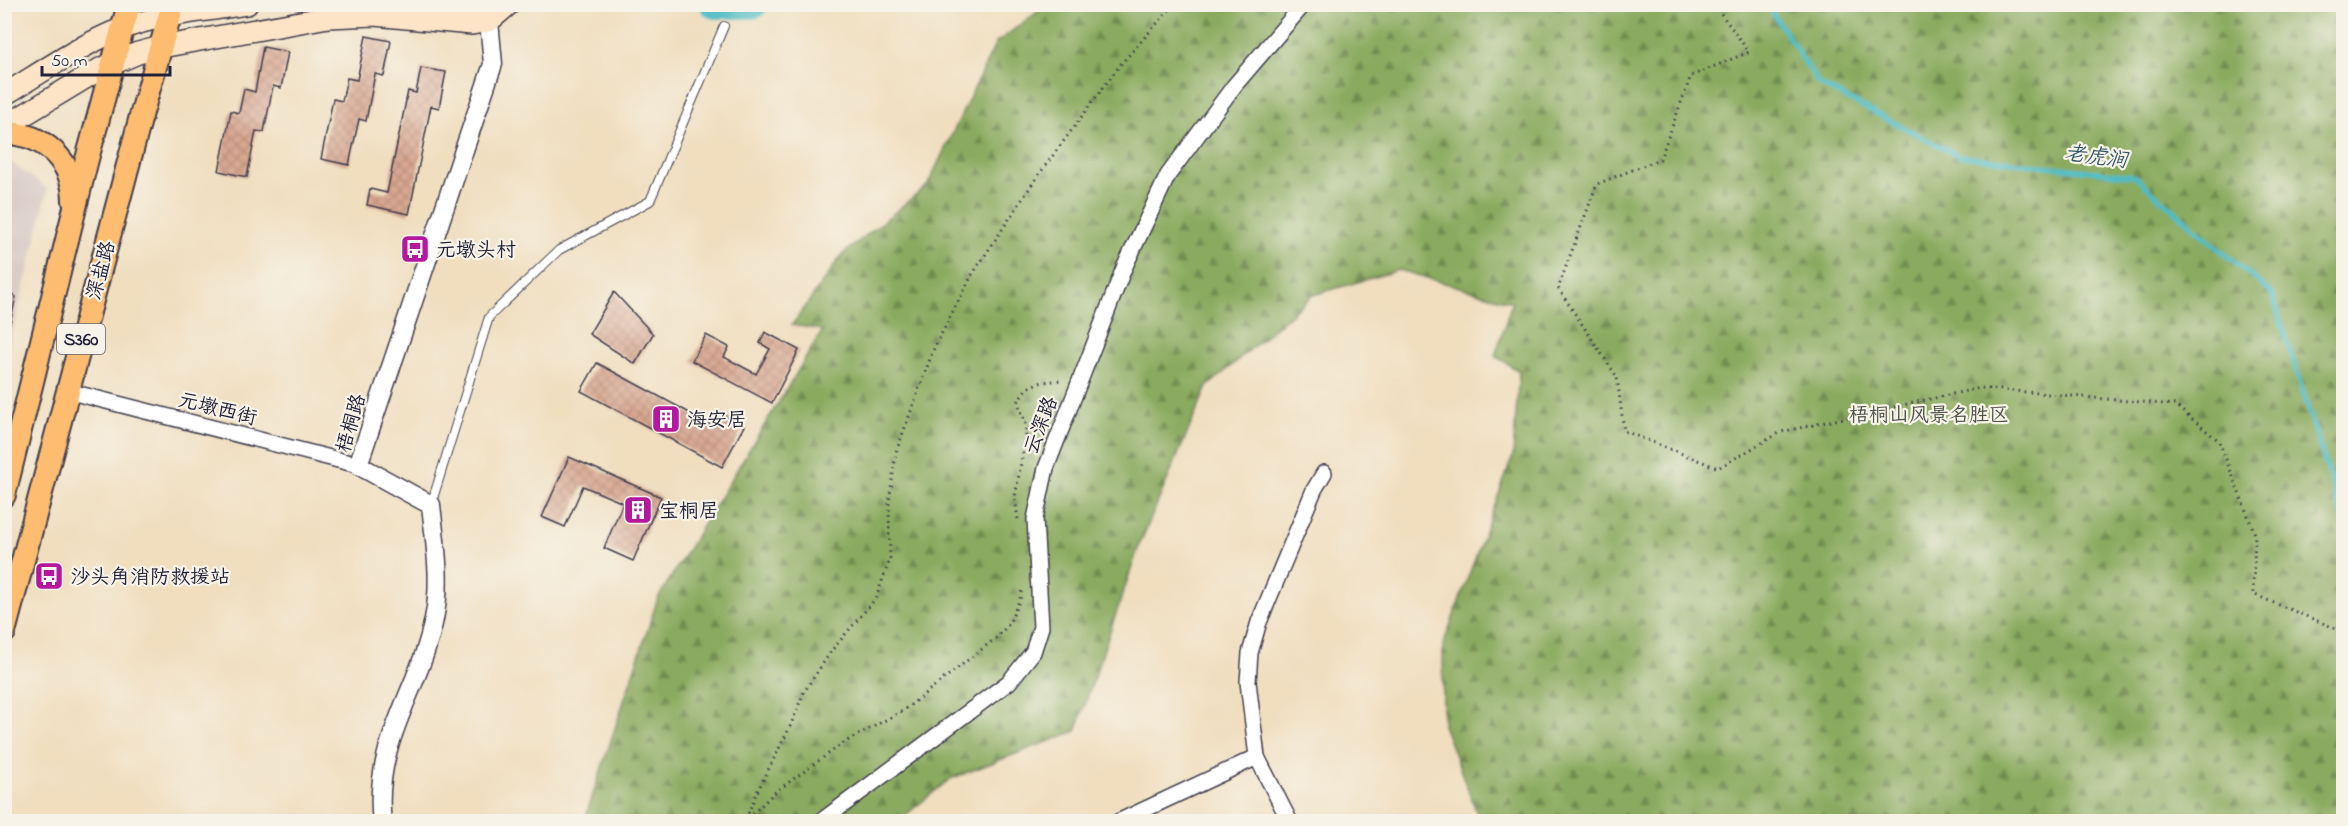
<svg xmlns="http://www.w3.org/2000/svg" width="2348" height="826" font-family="'Indie Flower','LXGW WenKai TC',sans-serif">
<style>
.industrial{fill:#d0c0bc}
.forest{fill:url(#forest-firs);stroke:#56664d;stroke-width:1.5}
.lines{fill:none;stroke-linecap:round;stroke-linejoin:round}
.stream{stroke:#4ebcc5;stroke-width:5}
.river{stroke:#4ebcc5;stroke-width:30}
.building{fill:url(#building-cross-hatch)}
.service-casing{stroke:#413e4f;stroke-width:10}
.minor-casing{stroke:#413e4f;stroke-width:18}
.tertiary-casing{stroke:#413e4f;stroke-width:21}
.secondary-casing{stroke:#413e4f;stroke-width:24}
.primary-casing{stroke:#413e4f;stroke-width:26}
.path{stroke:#413e4f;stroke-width:3;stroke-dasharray:1.5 4.5;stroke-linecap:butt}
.service{stroke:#fff;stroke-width:8}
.minor{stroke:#fff;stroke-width:15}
.tertiary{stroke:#fff;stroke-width:18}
.secondary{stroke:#fee4c6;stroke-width:21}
.primary{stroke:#fdbc70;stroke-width:22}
.labels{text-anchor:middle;stroke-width:4.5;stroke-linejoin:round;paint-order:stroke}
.shield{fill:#f7f3e8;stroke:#62616f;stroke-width:1.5}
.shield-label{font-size:18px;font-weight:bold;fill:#22223b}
.poi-label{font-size:20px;fill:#22223b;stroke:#f7f3e8;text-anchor:start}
.street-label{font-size:20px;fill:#22223b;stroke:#f7f3e8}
.park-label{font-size:20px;fill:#4c5349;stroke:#f7f3e8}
.water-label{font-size:21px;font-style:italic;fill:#31586b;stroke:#f7f3e8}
</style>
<defs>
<pattern id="forest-firs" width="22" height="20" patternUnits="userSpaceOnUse" patternTransform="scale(1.5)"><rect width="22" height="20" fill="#8aaa5f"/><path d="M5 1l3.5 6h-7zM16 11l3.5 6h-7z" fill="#708a50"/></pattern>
<pattern id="building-cross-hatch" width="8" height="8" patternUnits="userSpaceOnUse" patternTransform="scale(1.5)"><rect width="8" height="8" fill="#d8a791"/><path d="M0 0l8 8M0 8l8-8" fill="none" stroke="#b98f7e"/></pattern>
</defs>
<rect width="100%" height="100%" fill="#f7f3e8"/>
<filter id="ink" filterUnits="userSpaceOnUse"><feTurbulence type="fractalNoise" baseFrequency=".0167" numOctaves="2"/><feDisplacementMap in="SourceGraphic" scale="12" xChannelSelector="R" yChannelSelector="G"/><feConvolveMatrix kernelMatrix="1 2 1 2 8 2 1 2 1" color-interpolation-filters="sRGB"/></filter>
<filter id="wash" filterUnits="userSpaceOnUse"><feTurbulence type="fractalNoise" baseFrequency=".008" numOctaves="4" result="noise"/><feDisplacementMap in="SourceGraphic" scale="24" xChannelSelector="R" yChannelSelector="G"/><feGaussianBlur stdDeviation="1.35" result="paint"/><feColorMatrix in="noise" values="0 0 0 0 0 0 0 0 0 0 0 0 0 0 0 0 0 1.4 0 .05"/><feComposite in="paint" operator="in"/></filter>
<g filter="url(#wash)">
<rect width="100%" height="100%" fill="#f0debf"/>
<!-- industrial -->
<polygon class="industrial" points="5,158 48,189 5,363"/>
<!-- forest -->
<polygon class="forest" points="1054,4 2343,5 2343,821 1480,821 1443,725 1443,645 1513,456 1519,371 1495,356 1512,302 1399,270 1313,295 1207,387 1139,546 1076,731 950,779 898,821 584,822 658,598 823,330 792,325 842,255 927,186 996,43 1043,8"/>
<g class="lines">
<!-- stream -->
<polyline class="stream" points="1767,4 1819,84 1959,156 2134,176 2272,294 2344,522"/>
<!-- river -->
<polyline class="river" points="715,4 753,4"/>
</g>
<g id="blocks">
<!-- building -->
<g class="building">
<polygon points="366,36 391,41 384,76 375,74 366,121 359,119 349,165 321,159 333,99 342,101 347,78 357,80"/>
<polygon points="263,47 288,52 281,88 273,86 264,132 256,131 247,177 219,171 231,111 239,113 244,89 255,92"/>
<polygon points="421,68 446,72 439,108 431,106 409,214 367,205 370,189 387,193 408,91 416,93"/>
<polygon points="4,287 16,297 5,344 4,344"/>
<polygon points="614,292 653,334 635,364 589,334"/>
<polygon points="765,332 799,350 772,403 692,361 706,335 729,347 724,357 756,374 770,349 760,343"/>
<polygon points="597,363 712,425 718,412 744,426 722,467 581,391"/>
<polygon points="569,457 661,497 633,561 604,548 623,503 583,486 565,527 542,517"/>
</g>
</g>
</g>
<g filter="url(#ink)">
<use href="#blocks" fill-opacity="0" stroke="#413e4f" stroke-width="1.5"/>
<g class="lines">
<!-- service casing -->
<g class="service-casing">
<g id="service">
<polyline points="4,12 11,4"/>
<polyline points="431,505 489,317 559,250 650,201 724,26"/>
</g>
</g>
<!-- minor casing -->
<g class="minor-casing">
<g id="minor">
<polyline points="67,391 358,465"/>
<polyline points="820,822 1009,682 1033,652 1041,627 1035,519 1046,468 1124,268 1168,175 1234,86 1304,4"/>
<polyline points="1118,822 1257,757"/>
<polyline points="1290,822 1257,757 1248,682 1250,653 1259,622 1314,490 1324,473"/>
</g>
</g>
<!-- tertiary casing -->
<g class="tertiary-casing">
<path id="tertiary" d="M 382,822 C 372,743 420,690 434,619 C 442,581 435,543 431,505 L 358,465 L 493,64 L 489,21 L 485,4"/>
</g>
<!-- secondary casing -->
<g class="secondary-casing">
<g id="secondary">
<polyline points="468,4 475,4"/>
<path d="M 4,95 C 42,72 80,45 121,29 C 158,14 207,11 247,4"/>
<polyline points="4,127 100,69 138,53 161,47 328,17 374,15 472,24 489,21 509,4"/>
</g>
</g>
<!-- primary casing -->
<g class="primary-casing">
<g id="primary">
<path d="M 4,133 C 43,133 74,161 74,201"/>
<polyline points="4,495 86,163 129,4"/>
<polyline points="4,632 141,116 173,4"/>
</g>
</g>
<!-- path -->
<g class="path">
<polyline points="1714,4 1749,52 1691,76 1660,159 1597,184 1558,288 1617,377 1624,431 1718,468 1781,432 1980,388 2175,405 2219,441 2255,534 2253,594 2344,632"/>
<path d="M 1018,519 L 1015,497 L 1026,435 L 1026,424 L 1018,403 C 1025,381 1044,382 1063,380"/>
<polyline points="746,819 755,796 790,727 804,692 832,650 876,598 890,559 889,503 896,452 934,348 972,275 1037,177 1120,65 1170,9 1178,4"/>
<polyline points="744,822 774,793 845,742 904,710 996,638 1009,624 1020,599 1022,589"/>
</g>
<!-- service -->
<use href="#service" class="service"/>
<!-- minor -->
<use href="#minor" class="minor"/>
<!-- tertiary -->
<use href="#tertiary" class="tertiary"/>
<!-- secondary -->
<use href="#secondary" class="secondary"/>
<!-- primary -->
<use href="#primary" class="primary"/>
</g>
</g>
<!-- icons -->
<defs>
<g id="bus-square" transform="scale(1.5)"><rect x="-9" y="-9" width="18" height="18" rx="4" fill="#b5179e" stroke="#f7f3e8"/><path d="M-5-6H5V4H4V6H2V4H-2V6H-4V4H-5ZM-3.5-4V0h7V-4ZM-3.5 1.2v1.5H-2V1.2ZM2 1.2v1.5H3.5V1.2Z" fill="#fff"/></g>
<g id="building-square" transform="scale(1.5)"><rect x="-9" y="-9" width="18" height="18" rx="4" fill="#b5179e" stroke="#f7f3e8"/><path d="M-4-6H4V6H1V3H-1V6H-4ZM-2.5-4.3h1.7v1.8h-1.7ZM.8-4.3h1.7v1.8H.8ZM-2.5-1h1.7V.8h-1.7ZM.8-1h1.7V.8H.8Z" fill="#fff"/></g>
</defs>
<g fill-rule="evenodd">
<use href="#bus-square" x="415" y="249"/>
<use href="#building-square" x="666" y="419"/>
<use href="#building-square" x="638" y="510"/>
<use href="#bus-square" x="49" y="576"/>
</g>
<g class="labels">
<!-- shield labels -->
<rect class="shield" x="57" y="324" width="48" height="30" rx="4.5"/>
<g class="shield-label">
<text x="81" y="345">S360</text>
</g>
<!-- poi labels -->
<g class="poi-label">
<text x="436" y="256">元墩头村</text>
<text x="687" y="426">海安居</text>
<text x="659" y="517">宝桐居</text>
<text x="70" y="583">沙头角消防救援站</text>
</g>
<!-- street labels -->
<g class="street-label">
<text transform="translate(100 270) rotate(-75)" y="7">深盐路</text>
<text transform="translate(218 408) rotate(14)" y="7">元墩西街</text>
<text transform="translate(350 423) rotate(-74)" y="7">梧桐路</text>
<text transform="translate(1040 425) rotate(-69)" y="7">云深路</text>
</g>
<!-- park labels -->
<g class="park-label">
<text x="1929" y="421">梧桐山风景名胜区</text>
</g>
<!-- water labels -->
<g class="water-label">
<text transform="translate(2096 156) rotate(7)" y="7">老虎涧</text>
</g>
</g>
<!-- margin -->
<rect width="2348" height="826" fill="none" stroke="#f7f3e8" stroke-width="24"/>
<!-- scale -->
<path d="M42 66v9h128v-9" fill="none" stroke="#22223b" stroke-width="3"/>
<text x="51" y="66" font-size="18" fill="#22223b" stroke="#f7f3e8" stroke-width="4.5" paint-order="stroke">50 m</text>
</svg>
